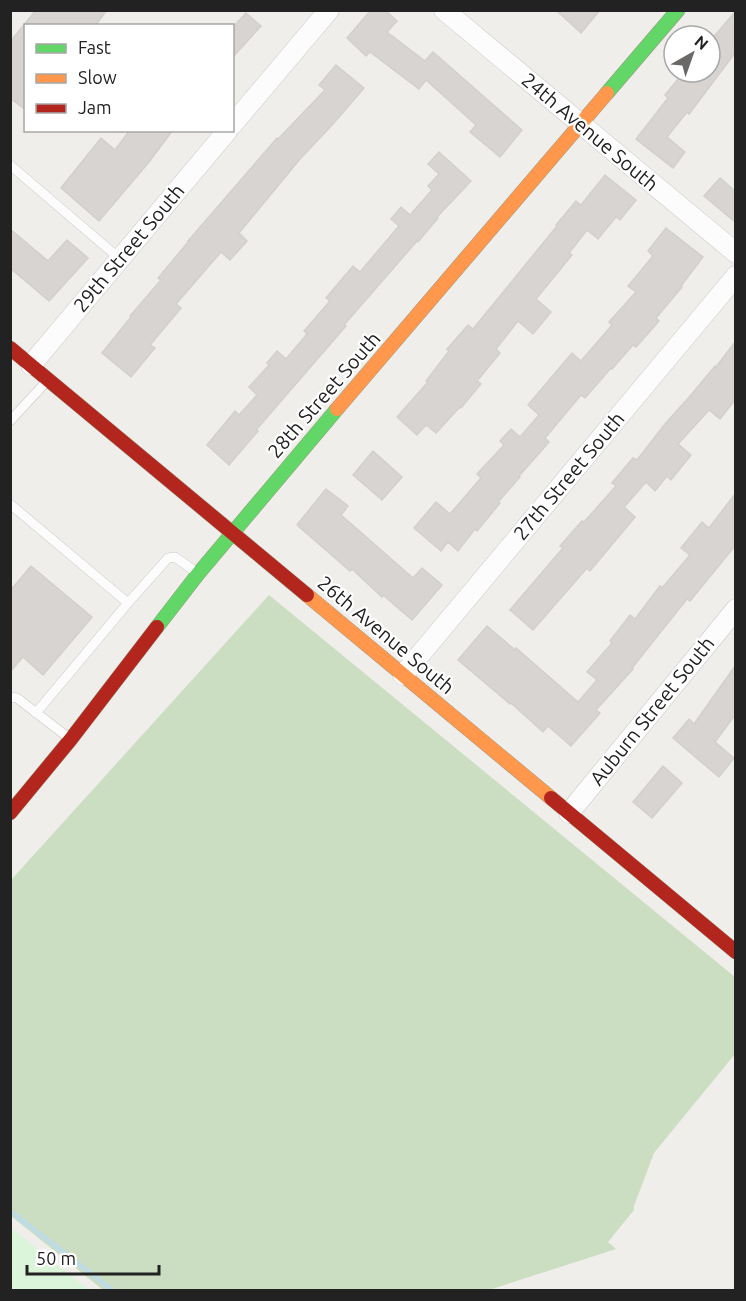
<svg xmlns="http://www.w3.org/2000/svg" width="746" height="1301" font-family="Ubuntu,sans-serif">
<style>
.forest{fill:#cbdec1}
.park{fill:#daf5da}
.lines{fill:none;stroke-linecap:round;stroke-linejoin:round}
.stream{stroke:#bfdbe3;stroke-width:5}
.building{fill:#d7d4d2;stroke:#d3d0cc;stroke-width:1.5}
.lane-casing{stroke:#c9c8c7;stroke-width:10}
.street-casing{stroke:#c9c8c7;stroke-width:21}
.fast-casing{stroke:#999a82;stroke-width:15}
.slow-casing{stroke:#999a82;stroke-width:15}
.jam-casing{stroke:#999a82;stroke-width:15}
.lane{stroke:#fdfcfc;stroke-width:9}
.street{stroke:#fdfcfc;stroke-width:20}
.fast{stroke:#63d668;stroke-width:14}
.slow{stroke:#ff974d;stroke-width:14}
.jam{stroke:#b3261e;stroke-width:14}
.labels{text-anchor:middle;stroke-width:4.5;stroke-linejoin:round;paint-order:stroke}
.street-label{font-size:20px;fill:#222;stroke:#fff}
</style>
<rect width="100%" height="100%" fill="#f0eeeb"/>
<!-- forest -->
<polygon class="forest" points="269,595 735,977 735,1054 654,1153 634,1206 634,1210 608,1242 616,1249 492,1289 436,1290 103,1290 11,1216 11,880"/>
<!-- park -->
<polygon class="park" points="10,1228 11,1228 89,1290 11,1290"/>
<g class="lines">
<!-- stream -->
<polyline class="stream" points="10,1211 112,1290"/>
</g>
<!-- building -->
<g class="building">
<polygon points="36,10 107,10 95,26 26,26 26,110 10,98 10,42"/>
<polygon points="371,10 385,10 397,21 387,32 425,61 433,52 522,130 500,157 470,132 476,125 426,80 419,89 370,52 366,56 347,38"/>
<polygon points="556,10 600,10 581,33"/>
<polygon points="735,12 735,53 689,114 687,112 667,137 685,152 673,168 636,139 668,98 665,95 684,72 710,72 710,41"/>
<polygon points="246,13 261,26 232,58 233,27"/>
<polygon points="336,65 364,88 333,124 300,159 239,233 247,241 230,260 221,252 176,304 181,308 150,345 155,348 131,377 102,353 131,317 130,316 161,280 158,278 189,241 188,241 277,138 278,139 325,90 319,85"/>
<polygon points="130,130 173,130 149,162 99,221 61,188 101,138 115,150"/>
<polygon points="439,152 471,181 437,217 438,218 418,242 417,241 344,325 346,326 256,430 258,431 229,465 207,445 235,411 239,415 257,395 249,387 269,365 267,363 277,351 286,359 307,334 304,331 330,301 326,298 353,266 360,272 399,226 391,219 401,207 410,215 432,190 428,186 439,174 428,164"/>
<polygon points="605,175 636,200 620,220 616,217 598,239 587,230 569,253 572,255 536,299 551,312 533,334 518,321 496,349 500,353 477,381 481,384 461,408 460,407 436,433 426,425 417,435 397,417 428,382 426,381 449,351 447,349 468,325 473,329 557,226 556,225 576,201 581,205"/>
<polygon points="720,178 735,191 735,222 704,196"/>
<polygon points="666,228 703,257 681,286 682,287 656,318 659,321 636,347 633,345 612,369 611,368 585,398 581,395 545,438 549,442 519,476 520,477 498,502 500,503 477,531 475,529 458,551 448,542 441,551 414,528 436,502 450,514 481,478 477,474 504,445 500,441 511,429 520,437 539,415 528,405 572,353 581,361 612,325 609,322 636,292 628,286 653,256 648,251"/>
<polygon points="10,229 48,261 67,240 88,258 49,301 10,268"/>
<polygon points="735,342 735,400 720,419 709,410 678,444 691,455 671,480 667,476 655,491 646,482 624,507 635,517 590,571 587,568 533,630 510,610 563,548 560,546 582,521 584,522 616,486 612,483 633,458 637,460 665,424 691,395 715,366 716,367"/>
<polygon points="373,451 402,477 382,500 353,475"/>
<polygon points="326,489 348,506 341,515 413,578 422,568 442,585 412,620 383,595 382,597 352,569 350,571 297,525"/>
<polygon points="735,494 735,546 690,601 687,599 632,668 633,669 596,710 600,713 571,746 548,726 543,732 511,703 510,704 458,660 487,626 515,650 516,648 578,702 597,680 587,672 612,643 610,641 630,615 635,619 660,586 662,588 690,555 681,548 702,522 709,528"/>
<polygon points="31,566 92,617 43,675 23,657 10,672 10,591"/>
<polygon points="735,666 735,715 715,742 734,758 719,777 673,738 689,719 694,724"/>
<polygon points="663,766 682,783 652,818 633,802"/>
</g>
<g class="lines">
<!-- lane casing -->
<g class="lane-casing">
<g id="lane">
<polyline points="10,165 120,259"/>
<polyline points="10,421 47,381"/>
<polyline points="10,504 128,603 168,558 175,557 196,572"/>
<polyline points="10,697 17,698 69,738"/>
<polyline points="36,713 128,603"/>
</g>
</g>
<!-- street casing -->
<g class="street-casing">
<g id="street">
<polyline points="444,10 736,253"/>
<polyline points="232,125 329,10"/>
<polyline points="31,365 228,130"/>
<polyline points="403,675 736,276"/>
<polyline points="569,813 736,609"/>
</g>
</g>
<!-- fast casing -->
<g class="fast-casing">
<g id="fast">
<polyline points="607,93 678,10"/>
<polyline points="157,627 198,574 337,409"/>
</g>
</g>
<!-- slow casing -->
<g class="slow-casing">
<g id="slow">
<polyline points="337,409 607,93"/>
<polyline points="307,595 551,798"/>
</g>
</g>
<!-- jam casing -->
<g class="jam-casing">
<g id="jam">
<polyline points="10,348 307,595"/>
<polyline points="551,798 736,952"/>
<polyline points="10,813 71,739 157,627"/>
</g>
</g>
<!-- lane -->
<use href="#lane" class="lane"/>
<!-- street -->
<use href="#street" class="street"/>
<!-- fast -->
<use href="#fast" class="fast"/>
<!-- slow -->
<use href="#slow" class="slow"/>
<!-- jam -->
<use href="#jam" class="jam"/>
</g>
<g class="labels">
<!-- street labels -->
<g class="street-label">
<text transform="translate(590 132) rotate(40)" y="7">24th Avenue South</text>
<text transform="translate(129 248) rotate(-50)" y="7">29th Street South</text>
<text transform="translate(324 395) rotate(-49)" y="7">28th Street South</text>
<text transform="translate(569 476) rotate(-50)" y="7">27th Street South</text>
<text transform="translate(386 635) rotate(40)" y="7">26th Avenue South</text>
<text transform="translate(652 711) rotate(-51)" y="7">Auburn Street South</text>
</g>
</g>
<!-- border -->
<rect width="746" height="1301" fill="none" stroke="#222222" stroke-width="24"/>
<!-- legend -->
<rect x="24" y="24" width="210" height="108" fill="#ffffff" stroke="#a7a7a7" stroke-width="1.5"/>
<rect x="36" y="44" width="30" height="9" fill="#63d668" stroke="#a7a7a7" stroke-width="1.5"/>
<text x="78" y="54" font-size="18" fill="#222222">Fast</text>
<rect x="36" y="74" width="30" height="9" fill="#ff974d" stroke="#a7a7a7" stroke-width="1.5"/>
<text x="78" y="84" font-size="18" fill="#222222">Slow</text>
<rect x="36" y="104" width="30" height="9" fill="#b3261e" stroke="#a7a7a7" stroke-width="1.5"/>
<text x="78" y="114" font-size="18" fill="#222222">Jam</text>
<!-- north arrow -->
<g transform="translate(692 54) rotate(40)"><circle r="28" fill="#ffffff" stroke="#a7a7a7" stroke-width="1.5"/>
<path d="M0-4.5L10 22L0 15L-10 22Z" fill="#6a6968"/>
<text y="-9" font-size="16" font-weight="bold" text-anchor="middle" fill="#222222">N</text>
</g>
<!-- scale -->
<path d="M27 1265v9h132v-9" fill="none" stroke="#222222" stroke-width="3"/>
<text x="36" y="1265" font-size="18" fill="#222222" stroke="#ffffff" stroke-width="4.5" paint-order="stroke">50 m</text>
</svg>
